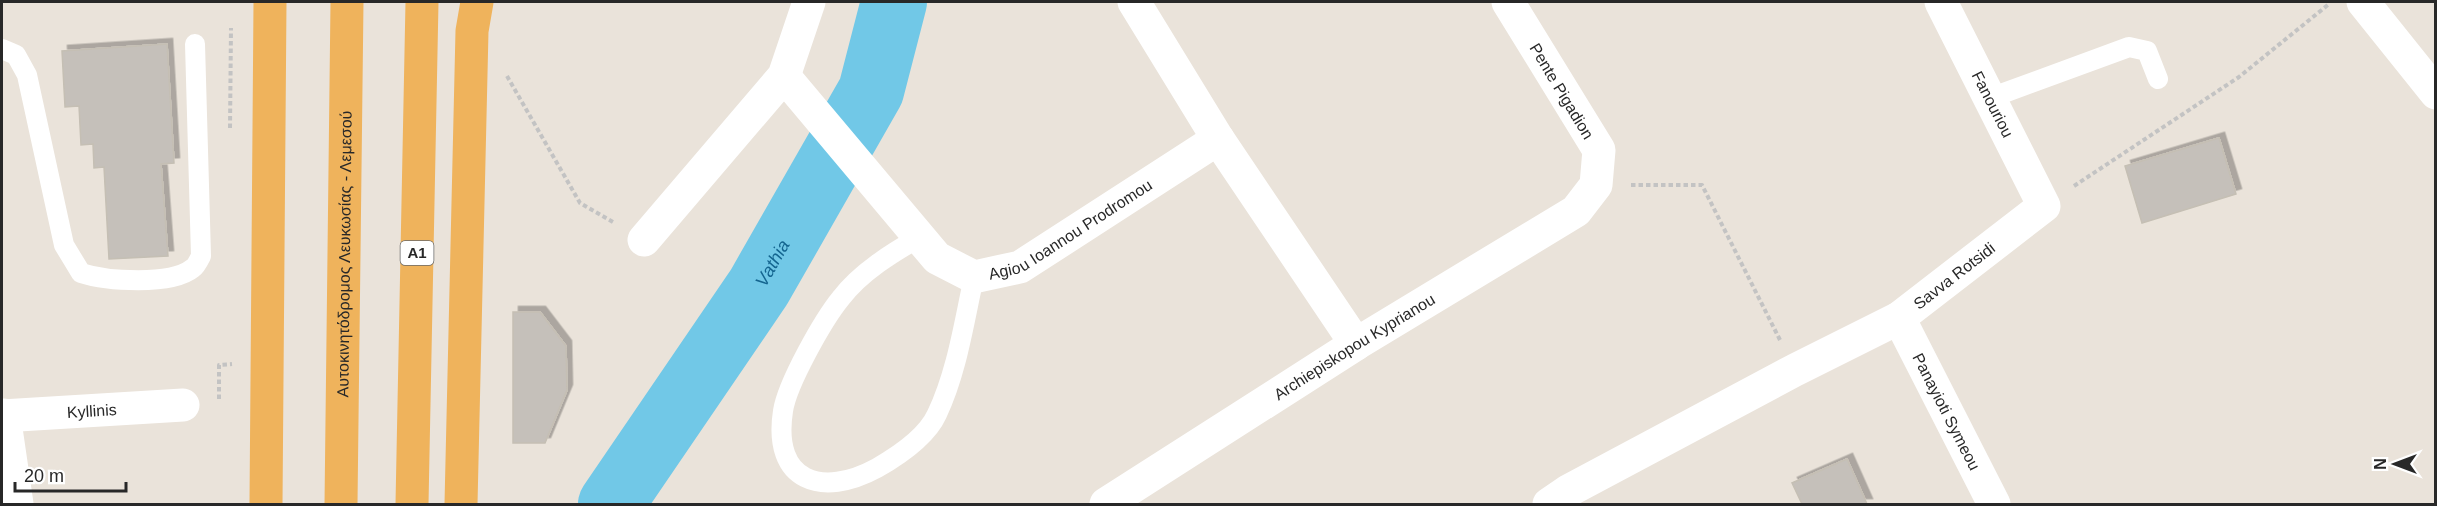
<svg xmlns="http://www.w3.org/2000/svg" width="2437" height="506" font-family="Arial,sans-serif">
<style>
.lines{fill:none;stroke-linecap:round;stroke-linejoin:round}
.river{stroke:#71c8e7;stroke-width:66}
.building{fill:#c5c0ba;stroke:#c5bfb4;stroke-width:1.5;filter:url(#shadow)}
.path{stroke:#c3c3c3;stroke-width:4;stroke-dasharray:4.5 3;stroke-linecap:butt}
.service{stroke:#fff;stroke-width:20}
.minor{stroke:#fff;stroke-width:33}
.trunk{stroke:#efb35c;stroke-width:33}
.labels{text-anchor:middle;stroke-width:5;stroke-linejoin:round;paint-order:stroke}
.shield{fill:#fff;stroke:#686868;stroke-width:1.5}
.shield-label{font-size:15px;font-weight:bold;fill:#282828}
.street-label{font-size:16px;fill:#282828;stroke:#fff}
.water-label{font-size:18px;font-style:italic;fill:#146590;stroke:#fff}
</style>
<defs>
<filter id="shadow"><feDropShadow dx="5.5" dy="-5.5" stdDeviation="0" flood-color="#0004"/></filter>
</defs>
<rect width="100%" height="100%" fill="#eae3da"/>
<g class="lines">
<!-- river -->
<path class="river" id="s1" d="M 611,504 L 759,287 L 871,91 L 894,2"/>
</g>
<!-- building -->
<g class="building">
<polygon points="167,44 174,163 161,164 168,256 109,259 104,167 94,168 93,144 81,145 79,106 65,107 62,51"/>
<polygon points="2219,138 2236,194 2142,223 2125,166"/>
<polygon points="513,312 540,312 566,346 567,390 545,443 513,443"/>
<polygon points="1847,459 1867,504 1802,504 1792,483"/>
</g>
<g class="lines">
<!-- path -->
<g class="path">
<polyline points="507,76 580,203 613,222"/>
<polyline points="230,128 231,28"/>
<polyline points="1631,185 1702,185 1780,340"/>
<polyline points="2074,186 2239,77 2329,4"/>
<polyline points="219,399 219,365 232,364"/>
</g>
<!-- service -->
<g class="service">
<path d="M 2,49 L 16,55 L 27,75 L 64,245 L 81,273 C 106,281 171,286 193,268 C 196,266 199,260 201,256 L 195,44"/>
<polyline points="1990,98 2129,47 2147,51 2158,79"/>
<path d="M 920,237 C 892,253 861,272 841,298 C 823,320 787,384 783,411 C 772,482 822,498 877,468 C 898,456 927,436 937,414 C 957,372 964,322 974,277"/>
</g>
<!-- minor -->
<g class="minor">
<polyline points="1134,2 1218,139 1356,344"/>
<polyline points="2363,2 2436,93"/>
<path id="s2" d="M 784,76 L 937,258 L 974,277 L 1020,267 L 1218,139"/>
<polyline points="644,240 784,76 809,2"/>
<path id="s3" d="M 1899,318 L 1994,504"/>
<polyline points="4,415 17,504"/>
<path id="s4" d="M 2,416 L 183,405"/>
<path id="s5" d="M 1106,504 L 1356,344 L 1576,211 L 1596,185 L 1599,150 L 1508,2"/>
<path id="s6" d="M 1549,504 L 1568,491 L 1795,370 L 1899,318 L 2044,206 L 1941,2"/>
</g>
<!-- trunk -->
<g class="trunk">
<polyline points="266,504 270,2"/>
<path id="s7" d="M 341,504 L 347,2"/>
<polyline points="412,504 422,2"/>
<polyline points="461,504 472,31 477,2"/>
</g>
</g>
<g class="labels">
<!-- shield labels -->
<rect class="shield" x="400.5" y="241" width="33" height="24" rx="4.5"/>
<g class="shield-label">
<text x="417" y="258">A1</text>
</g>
<!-- street labels -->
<g class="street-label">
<text transform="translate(1562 91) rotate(59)" y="6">Pente Pigadion</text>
<text transform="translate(1993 104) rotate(63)" y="6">Fanouriou</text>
<text dy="6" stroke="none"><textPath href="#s2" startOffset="388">Agiou Ioannou Prodromou</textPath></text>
<text dy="6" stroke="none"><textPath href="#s7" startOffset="250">Αυτοκινητόδρομος Λευκωσίας - Λεμεσού</textPath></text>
<text dy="6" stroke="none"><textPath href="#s6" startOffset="466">Savva Rotsidi</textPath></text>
<text dy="6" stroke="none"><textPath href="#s5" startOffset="294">Archiepiskopou Kyprianou</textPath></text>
<text dy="6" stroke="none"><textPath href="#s4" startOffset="90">Kyllinis</textPath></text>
<text dy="6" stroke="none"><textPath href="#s3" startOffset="105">Panayioti Symeou</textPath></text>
</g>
<!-- water labels -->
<g class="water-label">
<text dy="6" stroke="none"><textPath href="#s1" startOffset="290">Vathia</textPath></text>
</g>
</g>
<!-- border -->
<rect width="2437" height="506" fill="none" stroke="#282828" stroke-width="6"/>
<!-- north arrow -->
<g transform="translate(2395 464) rotate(270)" stroke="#ffffff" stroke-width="4.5" paint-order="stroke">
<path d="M0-4.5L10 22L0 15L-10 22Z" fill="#282828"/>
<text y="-9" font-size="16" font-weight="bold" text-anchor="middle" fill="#282828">N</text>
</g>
<!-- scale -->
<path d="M15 482v9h111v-9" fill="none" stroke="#282828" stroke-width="3"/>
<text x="24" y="482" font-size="18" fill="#282828" stroke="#ffffff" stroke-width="4.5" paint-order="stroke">20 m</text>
</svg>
